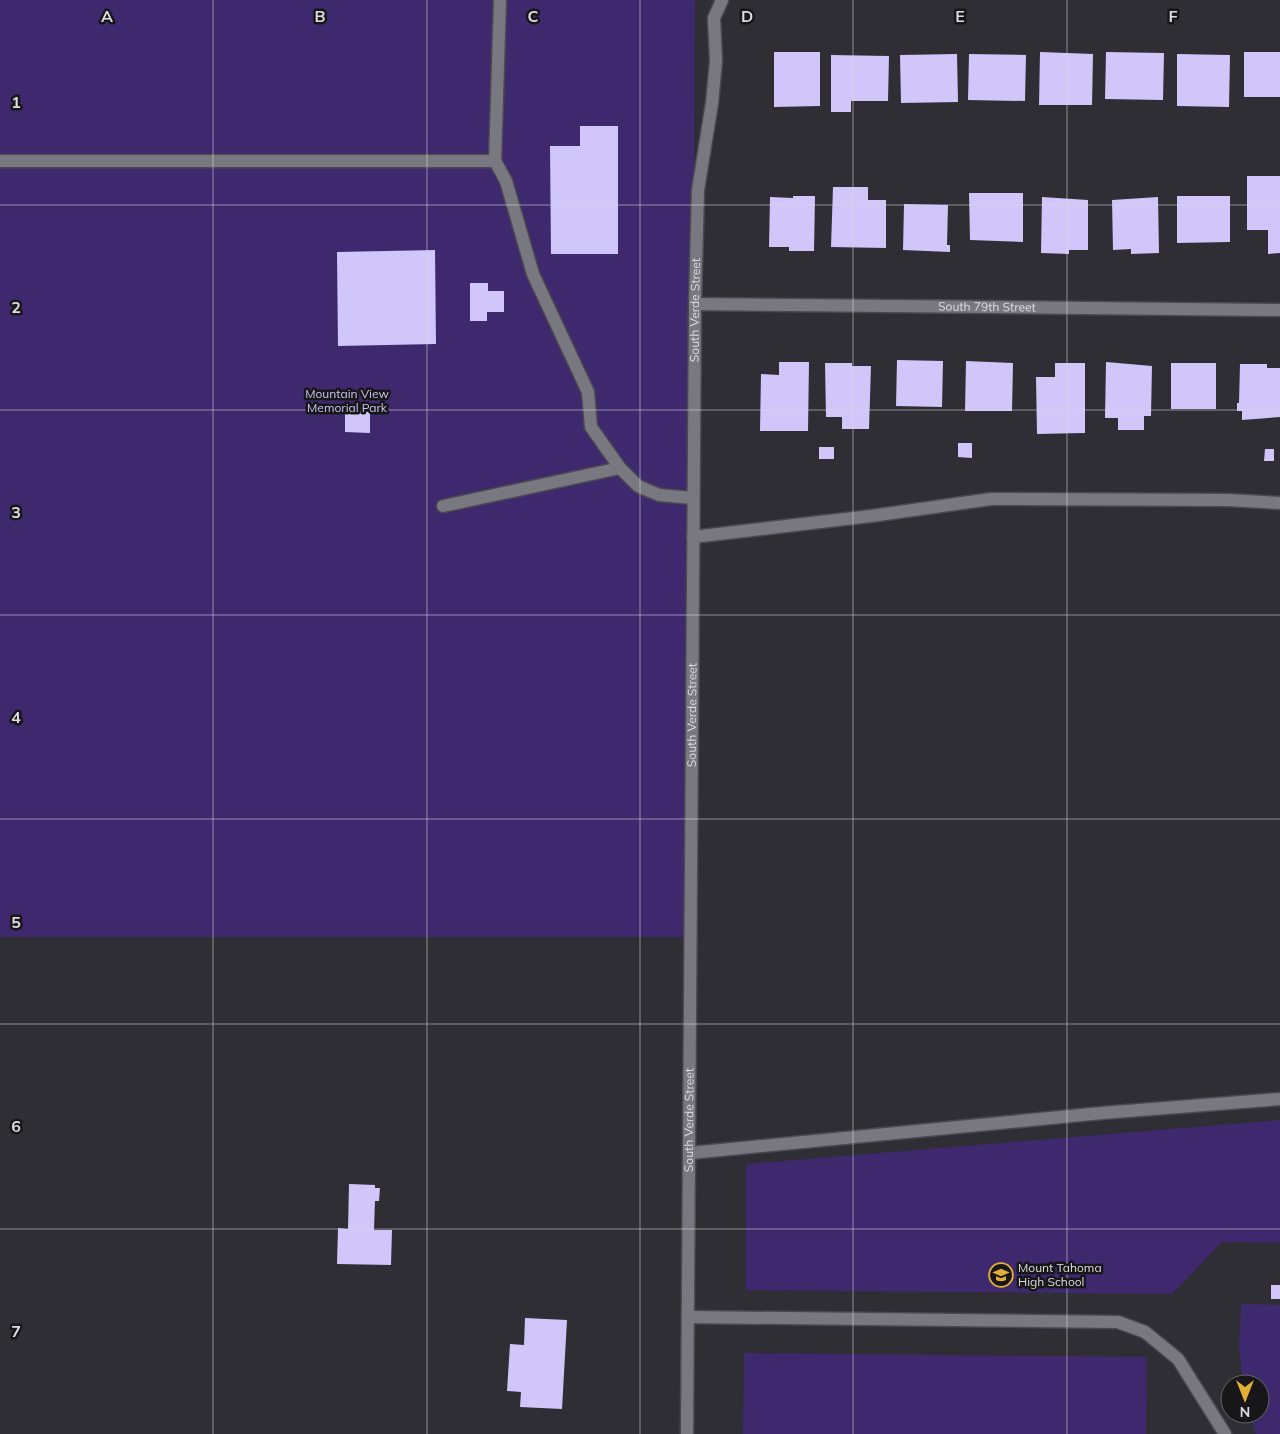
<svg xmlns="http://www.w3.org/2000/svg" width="1280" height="1434" font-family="Mulish,sans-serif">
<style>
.green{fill:#3e296f}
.building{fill:#d0c6fa}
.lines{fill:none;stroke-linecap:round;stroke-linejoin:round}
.service-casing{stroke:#4a494f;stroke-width:15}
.minor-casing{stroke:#4a494f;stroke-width:15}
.service{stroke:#797880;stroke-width:12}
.minor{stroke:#797880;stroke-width:12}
.grid{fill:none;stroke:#dddce0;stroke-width:1;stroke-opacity:0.55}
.labels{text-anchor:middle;stroke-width:5;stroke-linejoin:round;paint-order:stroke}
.street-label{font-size:12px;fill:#dddce0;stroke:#171619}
.park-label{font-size:12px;fill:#cfc7f2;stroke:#171619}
.poi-label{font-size:12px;fill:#dddce0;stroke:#171619;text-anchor:start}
.grid-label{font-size:16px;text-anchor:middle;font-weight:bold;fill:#dddce0;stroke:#171619;stroke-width:5;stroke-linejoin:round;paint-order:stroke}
</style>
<rect width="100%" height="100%" fill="#2f2e34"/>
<!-- green -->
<g class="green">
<polygon points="0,0 695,0 690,937 0,937"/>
<polygon points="1280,1120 1280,1243 1222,1242 1172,1294 746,1290 746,1164"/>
<polygon points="1241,1304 1280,1305 1280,1434 1256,1434 1251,1416 1250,1414 1260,1414 1260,1384 1243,1384 1239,1346"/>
<polygon points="744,1353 1147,1357 1146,1434 743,1434"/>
</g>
<!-- building -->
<g class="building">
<polygon points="774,52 820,52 820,106 774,107"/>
<polygon points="1040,52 1093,54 1092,105 1039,105"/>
<polygon points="1106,52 1164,53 1163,100 1105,99"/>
<rect x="1244" y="52" width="36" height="45"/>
<polygon points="957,54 958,102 901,103 900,55"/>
<polygon points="969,54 1026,55 1025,101 968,100"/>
<polygon points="1177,54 1230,55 1229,107 1177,106"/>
<polygon points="831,55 889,56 888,101 851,101 851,112 831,112"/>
<polygon points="580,126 618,126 618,254 551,254 550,146 580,146"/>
<polygon points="1247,176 1280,176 1280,253 1268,254 1268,230 1247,230"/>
<polygon points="833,187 868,187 868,200 886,200 886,248 831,247"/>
<polygon points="969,193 1023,193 1023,242 970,240"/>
<polygon points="793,196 815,196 814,251 789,251 789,247 769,247 770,197 793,198"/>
<polygon points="1177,196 1230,196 1230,242 1177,243"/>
<polygon points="1042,197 1088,200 1088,250 1069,250 1069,254 1041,253"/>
<polygon points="1158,197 1159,253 1131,254 1131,249 1113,250 1112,200"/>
<polygon points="904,204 948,205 947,245 950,245 950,252 903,250"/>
<polygon points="435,250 436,344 338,346 337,252"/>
<polygon points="470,283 488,283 488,291 504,291 504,312 487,312 487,321 470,321"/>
<polygon points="897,360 943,361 942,407 896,406"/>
<polygon points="966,361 1013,363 1012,411 965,411"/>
<polygon points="779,362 809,362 808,431 760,431 761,374 779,375"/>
<polygon points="1106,362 1152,366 1151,416 1144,416 1144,430 1118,430 1118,418 1105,418"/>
<polygon points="825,363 852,363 852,366 871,366 869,429 842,429 842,417 826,417"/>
<polygon points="1055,363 1085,363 1085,433 1037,434 1036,377 1055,377"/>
<rect x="1171" y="363" width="45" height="46"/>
<polygon points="1240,364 1267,364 1267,368 1280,368 1280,417 1242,420 1242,411 1237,411 1237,403 1239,403"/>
<polygon points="345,411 370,412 370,433 345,432"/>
<polygon points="958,443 972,443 972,458 958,457"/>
<rect x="819" y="447" width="15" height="12"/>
<polygon points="1265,449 1274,449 1274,461 1264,461"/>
<polygon points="349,1184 375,1185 375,1188 380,1188 379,1201 375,1201 374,1230 392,1230 391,1265 337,1264 338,1228 348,1229"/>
<rect x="1271" y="1285" width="9" height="14"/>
<polygon points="525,1318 567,1320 562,1409 520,1407 521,1392 507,1391 510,1344 524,1345"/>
</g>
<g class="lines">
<!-- service casing -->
<g class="service-casing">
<g id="service">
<polyline points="0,161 495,161 500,0"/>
<polyline points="495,161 506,181 533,274 588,392 591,427 620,468 638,486 659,495 693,498"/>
<polyline points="443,506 620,468"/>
<polyline points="693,537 871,516 991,499 1228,500 1280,503"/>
<polyline points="690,1153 1102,1113 1280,1099"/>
<polyline points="688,1317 1118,1322 1145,1332 1178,1359 1225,1434"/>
</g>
</g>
<!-- minor casing -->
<g class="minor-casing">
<g id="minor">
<path id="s1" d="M 695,304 L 1280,310"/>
<path id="s2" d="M 687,1434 L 695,304 L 698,190 L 712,103 L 716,61 L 714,18 L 722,0"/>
</g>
</g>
<!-- service -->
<use href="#service" class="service"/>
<!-- minor -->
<use href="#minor" class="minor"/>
</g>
<!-- grid -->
<path class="grid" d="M 213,0 L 213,1434M 427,0 L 427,1434M 640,0 L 640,1434M 853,0 L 853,1434M 1067,0 L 1067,1434M 0,205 L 1280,205M 0,410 L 1280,410M 0,615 L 1280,615M 0,819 L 1280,819M 0,1024 L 1280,1024M 0,1229 L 1280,1229"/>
<!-- icons -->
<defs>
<g id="school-ring" transform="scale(1.25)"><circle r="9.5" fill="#171619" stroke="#e3ae35" stroke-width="1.5"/><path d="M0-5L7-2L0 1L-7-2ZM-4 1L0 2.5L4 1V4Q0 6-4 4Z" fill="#e3ae35"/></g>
</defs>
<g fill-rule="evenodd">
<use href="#school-ring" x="1001" y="1275"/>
</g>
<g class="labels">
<!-- street labels -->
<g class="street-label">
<text dy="4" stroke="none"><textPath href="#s1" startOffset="292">South 79th Street</textPath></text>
<text dy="4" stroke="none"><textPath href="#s2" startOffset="1124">South Verde Street</textPath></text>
<text dy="4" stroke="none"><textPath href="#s2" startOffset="719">South Verde Street</textPath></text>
<text dy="4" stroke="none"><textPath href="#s2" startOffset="314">South Verde Street</textPath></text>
</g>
<!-- park labels -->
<g class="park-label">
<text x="347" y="398">Mountain View<tspan x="347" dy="14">Memorial Park</tspan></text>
</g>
<!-- poi labels -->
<g class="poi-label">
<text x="1018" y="1272">Mount Tahoma<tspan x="1018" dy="14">High School</tspan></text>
</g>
</g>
<g class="grid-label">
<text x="107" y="22">A</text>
<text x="320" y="22">B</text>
<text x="533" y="22">C</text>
<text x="747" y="22">D</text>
<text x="960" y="22">E</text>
<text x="1173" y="22">F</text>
<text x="16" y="108">1</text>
<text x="16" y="313">2</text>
<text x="16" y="518">3</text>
<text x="16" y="723">4</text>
<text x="16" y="928">5</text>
<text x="16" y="1132">6</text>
<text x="16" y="1337">7</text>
</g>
<!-- north arrow -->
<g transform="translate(1245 1399) rotate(180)"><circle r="24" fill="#171619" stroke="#666569"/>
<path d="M0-4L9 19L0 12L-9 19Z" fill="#e3ae35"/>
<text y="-8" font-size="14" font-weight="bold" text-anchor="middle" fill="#dddce0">N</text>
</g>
</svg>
